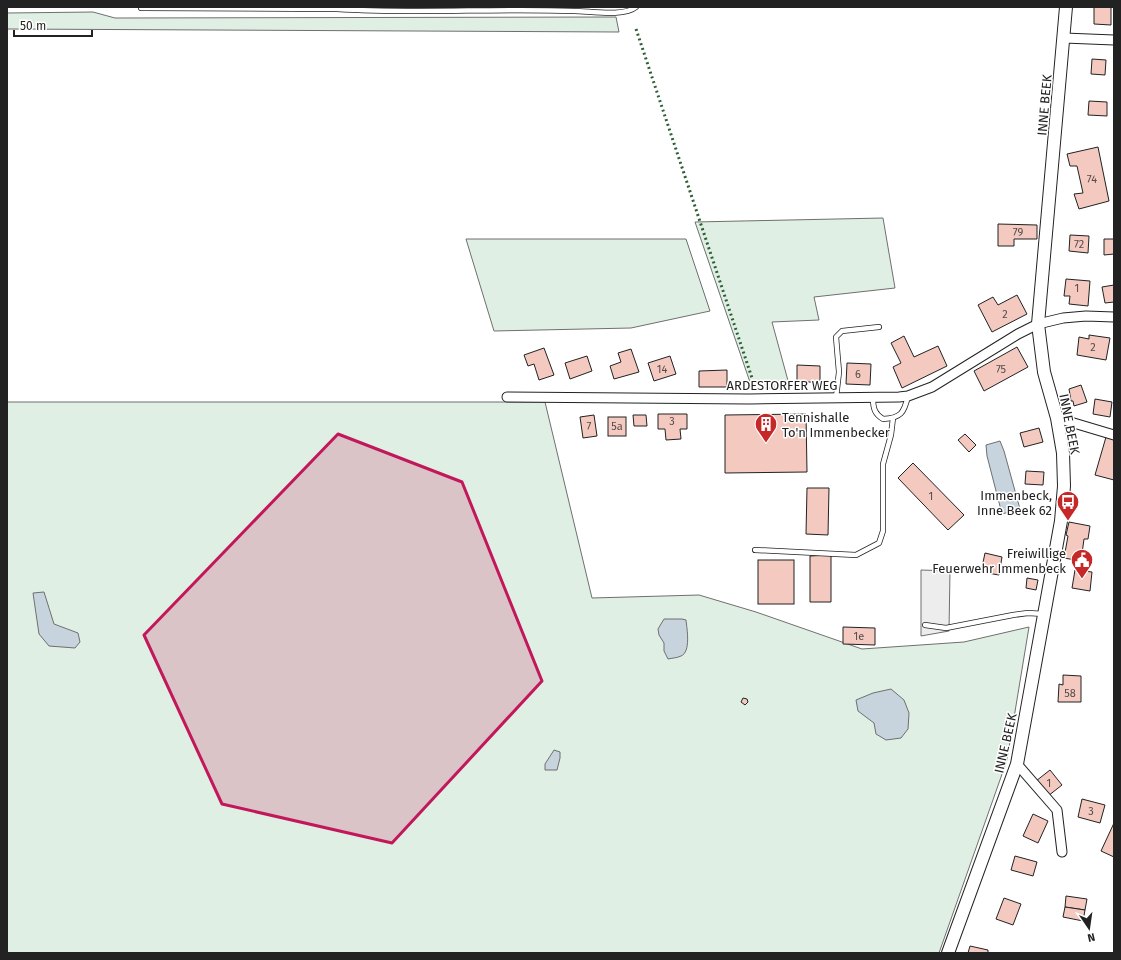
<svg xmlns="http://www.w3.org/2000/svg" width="1121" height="960" font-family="'Fira Sans',sans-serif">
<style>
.green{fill:#e0efe3;stroke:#6f6f6f}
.parking{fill:#ededed;stroke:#6f6f6f}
.water{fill:#c7d3dd;stroke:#6f6f6f}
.building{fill:#f3c9c0;stroke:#222}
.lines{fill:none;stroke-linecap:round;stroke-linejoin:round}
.service-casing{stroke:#222;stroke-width:6}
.minor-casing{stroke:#222;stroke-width:11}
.tertiary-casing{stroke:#222;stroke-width:14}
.service{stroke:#fff;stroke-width:4.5}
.minor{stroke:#fff;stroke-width:9}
.tertiary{stroke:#fff;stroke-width:12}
.hedge{stroke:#2f5e38;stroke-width:3;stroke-dasharray:2 3;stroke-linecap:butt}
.marked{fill:#c2185b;fill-opacity:0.2;stroke:#c2185b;stroke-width:3;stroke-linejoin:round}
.labels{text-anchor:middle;stroke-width:3;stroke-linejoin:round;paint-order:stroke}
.number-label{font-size:11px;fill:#564c4a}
.street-label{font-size:13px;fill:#222;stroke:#fff}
.poi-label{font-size:13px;fill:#222;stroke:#fff;text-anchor:end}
</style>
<rect width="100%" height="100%" fill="#fff"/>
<!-- green -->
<g class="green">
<polygon points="93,12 115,18 616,17 619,32 7,29 7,13"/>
<polygon points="883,218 895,288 814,297 819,320 772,322 790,388 752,388 695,222"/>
<polygon points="466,239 686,239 710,311 631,328 494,331"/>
<polygon points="7,402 545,402 592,598 699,595 756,612 862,649 964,642 1029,627 1007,760 939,953 7,953"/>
</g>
<!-- parking -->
<polygon class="parking" points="921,570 950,571 949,631 921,636"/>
<!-- water -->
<g class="water">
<polygon points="1000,441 1004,451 1020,509 1002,514 987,456 986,445"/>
<polygon points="44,592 54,624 78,633 80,642 75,648 49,646 39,634 33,593"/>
<path d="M 664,619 L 682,619 L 686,620 C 687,629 691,652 681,656 C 677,658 672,658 668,659 L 664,651 L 664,643 L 659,635 L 658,629 Z"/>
<polygon points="891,689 904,700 909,713 908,729 901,738 886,740 876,734 874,723 858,711 856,700 873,693"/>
<polygon points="554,750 560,752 560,758 557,770 545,770 545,764"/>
</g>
<!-- building -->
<g class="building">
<polygon points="1094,7 1111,7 1111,25 1094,24"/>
<polygon points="1092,59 1106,60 1105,75 1091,74"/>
<polygon points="1089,101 1107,102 1107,116 1088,115"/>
<polygon points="1098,147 1109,201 1079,209 1074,194 1083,193 1077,166 1070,166 1067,154"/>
<polygon points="998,224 1037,225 1037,239 1014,239 1014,246 998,246"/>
<polygon points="1070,235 1089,236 1088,253 1069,251"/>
<polygon points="1104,239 1114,239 1114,254 1104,255"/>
<polygon points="1066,279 1090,281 1088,306 1069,304 1070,296 1064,296"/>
<polygon points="1114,285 1114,302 1105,303 1102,287"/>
<polygon points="1017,295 1027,314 992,332 978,305 993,297 998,305"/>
<polygon points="1089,335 1110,338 1106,360 1077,355 1079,337 1089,339"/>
<polygon points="904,336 914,357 938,346 947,366 902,388 893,367 901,363 891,343"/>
<polygon points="1017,347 1028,367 984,391 974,371"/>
<polygon points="544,348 554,375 539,380 534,364 528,366 524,355"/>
<polygon points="631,349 639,372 614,379 610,366 621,362 618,353"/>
<polygon points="587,356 592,371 570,379 565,363"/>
<polygon points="670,356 676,374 654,381 648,363"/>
<polygon points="847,363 871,364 870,385 846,384"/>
<polygon points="797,365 820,366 820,382 797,382"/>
<polygon points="727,370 727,387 699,387 699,371"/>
<polygon points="1081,385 1087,402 1074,406 1073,401 1071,401 1069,389"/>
<polygon points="1095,399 1112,402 1110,417 1093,414"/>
<polygon points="658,414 687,414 687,429 680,429 681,439 666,440 665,429 658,429"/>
<polygon points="806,414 807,472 725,473 725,415"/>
<polygon points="594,415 597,436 583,438 580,417"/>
<polygon points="633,415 646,415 647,426 634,426"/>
<rect x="608" y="417" width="18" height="19"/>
<polygon points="1039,428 1043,442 1024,447 1020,433"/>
<polygon points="965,434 976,445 969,452 958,440"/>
<polygon points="1106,437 1114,439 1114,480 1095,475"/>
<polygon points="913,463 964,515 948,530 898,478"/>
<polygon points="1026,471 1044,472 1043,485 1025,484"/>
<polygon points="807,488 829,488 828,535 806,534"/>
<polygon points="1069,522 1090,526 1088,539 1084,539 1081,561 1064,558 1068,536 1066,535"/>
<polygon points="985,553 1002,557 999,575 981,572"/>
<polygon points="831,555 831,602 810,602 810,556"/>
<rect x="758" y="560" width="36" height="44"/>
<polygon points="1075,570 1092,572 1090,591 1072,588"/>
<polygon points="1027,578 1038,580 1036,590 1026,588"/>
<polygon points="843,627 875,628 875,645 843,644"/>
<polygon points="1063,675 1081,676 1081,702 1058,702 1059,684 1063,685"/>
<polygon points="743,698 747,699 748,702 745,705 741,702"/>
<polygon points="1050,770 1062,785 1048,796 1036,781"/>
<polygon points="1082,799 1105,805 1100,823 1078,817"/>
<polygon points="1033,814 1048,821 1038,843 1023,836"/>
<polygon points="1114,823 1114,857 1101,851"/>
<polygon points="1015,856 1037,862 1033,876 1011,870"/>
<polygon points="1066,896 1087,899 1085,910 1065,907"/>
<polygon points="1004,898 1021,904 1013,925 996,919"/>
<polygon points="1065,907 1085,910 1083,921 1063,917"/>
<polygon points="970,946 988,950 988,953 968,953"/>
</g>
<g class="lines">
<!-- service casing -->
<g class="service-casing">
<g id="service">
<path d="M 141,7 L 141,8 L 337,9 C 416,14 495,8 574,11 C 590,11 624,17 636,7"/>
<polyline points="836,398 839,372 836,337 842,331 879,327"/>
<path d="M 873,398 C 873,409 875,414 883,419 C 901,418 904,413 908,396"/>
<polyline points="755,550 856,555 879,543 883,531 883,464 891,435 893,418"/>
<polyline points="925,625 946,628 1013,615 1028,613 1044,614"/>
</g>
</g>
<!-- minor casing -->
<g class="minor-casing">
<g id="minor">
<polyline points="1064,38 1114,40"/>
<polyline points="507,397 749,399 899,397 908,396 932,387 1018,334 1038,324 1063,318 1086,316 1114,317"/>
<polyline points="1057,418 1114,435"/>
<polyline points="1017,764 1057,810 1062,852"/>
</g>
</g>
<!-- tertiary casing -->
<g class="tertiary-casing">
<polyline id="tertiary" points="948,953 1017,764 1061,521 1064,486 1063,453 1057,418 1044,372 1038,324 1066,7"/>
</g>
<!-- service -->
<use href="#service" class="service"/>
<!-- minor -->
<use href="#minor" class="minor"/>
<!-- tertiary -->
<use href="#tertiary" class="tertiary"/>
<!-- hedge -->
<polyline class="hedge" points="636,29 753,381"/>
</g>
<!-- marked area -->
<path class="marked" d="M 338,434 L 462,482 L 542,681 L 392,843 L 222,804 L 144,635 Z"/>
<!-- icons -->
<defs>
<g id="building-pin" transform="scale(1.15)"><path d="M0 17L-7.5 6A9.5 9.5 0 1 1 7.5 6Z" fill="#c62828" stroke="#fff"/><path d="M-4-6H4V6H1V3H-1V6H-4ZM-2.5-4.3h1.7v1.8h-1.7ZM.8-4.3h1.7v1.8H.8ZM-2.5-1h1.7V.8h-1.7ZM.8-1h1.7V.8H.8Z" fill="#fff"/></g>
<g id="bus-pin" transform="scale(1.15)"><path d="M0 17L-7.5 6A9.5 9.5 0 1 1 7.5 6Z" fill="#c62828" stroke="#fff"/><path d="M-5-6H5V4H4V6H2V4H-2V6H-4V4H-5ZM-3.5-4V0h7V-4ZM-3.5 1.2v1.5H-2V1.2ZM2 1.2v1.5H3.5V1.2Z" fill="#fff"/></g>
<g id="civic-pin" transform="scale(1.15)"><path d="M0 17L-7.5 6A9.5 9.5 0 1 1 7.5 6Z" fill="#c62828" stroke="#fff"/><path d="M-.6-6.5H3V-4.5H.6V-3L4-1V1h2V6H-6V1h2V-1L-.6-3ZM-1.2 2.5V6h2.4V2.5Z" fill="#fff"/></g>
</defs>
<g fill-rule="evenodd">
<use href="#building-pin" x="766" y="424"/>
<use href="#bus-pin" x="1068" y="502"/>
<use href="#civic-pin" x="1082" y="560"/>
</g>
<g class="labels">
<!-- number labels -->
<g class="number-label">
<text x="1092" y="183">74</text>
<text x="1018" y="236">79</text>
<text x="1079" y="248">72</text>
<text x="1077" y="292">1</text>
<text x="1005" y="318">2</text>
<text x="1093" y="351">2</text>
<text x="662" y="373">14</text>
<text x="1001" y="373">75</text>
<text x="858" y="378">6</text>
<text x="672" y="425">3</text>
<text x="589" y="430">7</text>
<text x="617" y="430">5a</text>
<text x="931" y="500">1</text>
<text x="859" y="640">1e</text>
<text x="1070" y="697">58</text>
<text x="1049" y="787">1</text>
<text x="1091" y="815">3</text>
</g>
<!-- street labels -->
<g class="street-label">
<text transform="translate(1044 105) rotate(-85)" y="5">INNE BEEK</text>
<text x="782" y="390">ARDESTORFER WEG</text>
<text transform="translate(1070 424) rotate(79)" y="5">INNE BEEK</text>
<text transform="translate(1005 743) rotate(-77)" y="5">INNE BEEK</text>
</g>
<!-- poi labels -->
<g class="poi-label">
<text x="782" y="422" text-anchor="start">Tennishalle<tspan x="782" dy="15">To'n Immenbecker</tspan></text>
<text x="1052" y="500">Immenbeck,<tspan x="1052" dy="15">Inne Beek 62</tspan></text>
<text x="1066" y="558">Freiwillige<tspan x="1066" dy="15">Feuerwehr Immenbeck</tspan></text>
</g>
</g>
<!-- border -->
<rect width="1121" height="960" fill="none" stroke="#222222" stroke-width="16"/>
<!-- north arrow -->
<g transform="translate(1089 928) rotate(167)" stroke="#ffffff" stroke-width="3" paint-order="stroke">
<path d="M0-3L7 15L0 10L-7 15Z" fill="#222222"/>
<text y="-6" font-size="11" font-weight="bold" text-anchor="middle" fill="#222222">N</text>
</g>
<!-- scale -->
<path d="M14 30v6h78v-6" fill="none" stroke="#222222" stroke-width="2"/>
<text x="20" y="30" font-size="12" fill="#222222" stroke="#ffffff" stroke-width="3" paint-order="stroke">50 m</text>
</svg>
